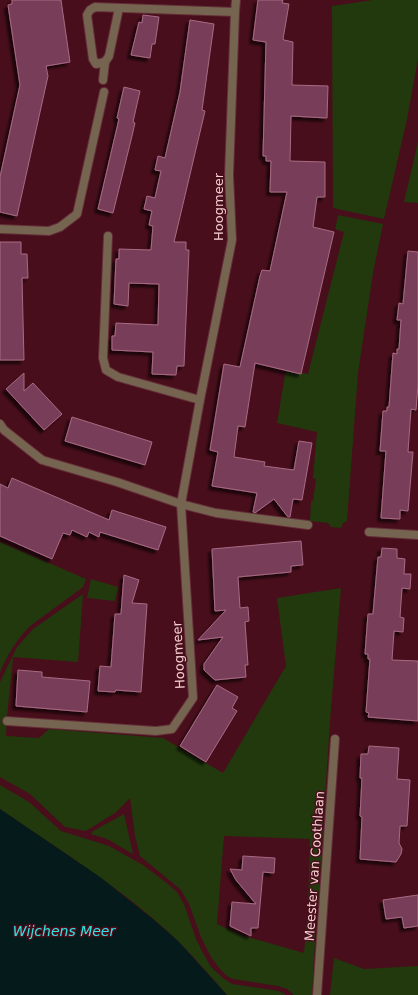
<svg xmlns="http://www.w3.org/2000/svg" width="418" height="995" font-family="'DejaVu Sans',sans-serif">
<style>
.green{fill:#22390d}
.water{fill:#051a1a}
.building{fill:#783e58;stroke:#a86a84;filter:url(#shadow)}
.lines{fill:none;stroke-linecap:round;stroke-linejoin:round}
.minor-casing{stroke:#642d38;stroke-width:10}
.minor{stroke:#75644f;stroke-width:8}
.labels{text-anchor:middle;stroke-width:3;stroke-linejoin:round;paint-order:stroke}
.street-label{font-size:13px;fill:#f6cfd2;stroke:#480e1b}
.water-label{font-size:14px;font-style:italic;fill:#30e5e2;stroke:#480e1b}
</style>
<defs>
<filter id="shadow"><feDropShadow dx="-3.5" dy="3.5" stdDeviation="1" flood-color="#0009"/></filter>
</defs>
<rect width="100%" height="100%" fill="#480e1b"/>
<!-- green -->
<g class="green">
<polygon points="373,0 418,0 418,59 407,119 384,219 333,208 332,6"/>
<polygon points="418,142 418,203 404,202"/>
<polygon points="338,215 383,224 373,273 358,373 347,521 343,523 341,528 331,527 328,523 310,521 311,501 313,501 316,479 313,478 317,432 277,423 286,369 308,374 344,232 335,229"/>
<path d="M 0,542 L 86,579 L 83,587 L 30,626 C 16,640 8,654 0,672 Z"/>
<polygon points="91,579 118,587 115,601 87,598"/>
<path d="M 341,588 L 330,721 L 318,906 L 308,909 L 310,839 L 224,836 L 217,924 L 244,936 L 304,953 L 307,920 L 316,924 L 312,995 L 294,995 L 287,989 L 278,986 L 233,979 L 227,976 L 220,969 L 211,957 L 201,937 L 189,904 L 181,890 L 140,856 L 135,836 L 130,798 L 115,813 L 86,831 L 65,827 L 30,794 L 0,777 L 0,682 L 17,647 L 33,629 L 83,594 L 78,662 L 13,657 C 11,683 7,710 6,736 L 39,738 L 49,729 L 163,738 L 223,773 L 286,666 L 277,598 Z"/>
<path d="M 0,785 L 29,802 L 61,831 L 109,846 L 143,865 L 168,884 L 177,892 L 184,904 L 196,939 L 203,953 L 211,967 L 224,979 L 232,984 L 279,991 L 286,995 L 227,995 C 211,977 195,958 178,941 C 125,890 61,851 0,809 Z"/>
<polygon points="124,814 133,854 107,839 91,834 93,831"/>
<polygon points="334,958 364,969 418,966 418,995 330,995"/>
</g>
<!-- water -->
<polygon class="water" points="0,809 100,877 154,920 178,941 227,995 0,995"/>
<!-- building -->
<g class="building">
<polygon points="12,0 61,0 70,62 46,66 48,76 17,216 0,212 0,177 20,85 8,5 12,4"/>
<polygon points="258,0 283,0 282,3 289,4 283,39 284,40 293,42 292,85 328,86 327,118 291,116 290,161 325,162 325,197 317,197 313,227 334,232 301,374 255,363 245,427 238,426 234,457 265,462 264,466 294,470 299,441 312,443 302,500 293,499 290,517 288,517 274,499 255,513 253,512 257,493 212,486 218,452 210,450 224,364 240,367 260,276 262,270 270,271 287,192 270,192 271,161 266,161 266,156 263,156 266,42 253,40"/>
<polygon points="143,15 159,17 155,44 152,44 150,58 131,55 139,22 142,23"/>
<polygon points="190,20 214,24 202,110 205,111 174,242 186,242 186,250 189,250 184,366 177,366 176,375 152,374 153,352 112,350 112,336 115,336 116,323 158,325 159,284 129,283 128,306 114,304 116,259 119,259 119,249 151,250 153,226 149,225 152,211 144,209 147,196 155,198 161,171 155,170 158,156 165,158 180,92"/>
<polygon points="124,87 140,91 133,122 135,123 132,136 113,213 98,209 119,119 117,118"/>
<polygon points="0,242 21,242 21,254 27,254 28,278 22,278 24,360 0,360"/>
<polygon points="408,251 418,252 418,385 416,410 411,409 410,423 408,452 413,452 408,511 400,510 400,519 381,518 386,451 380,451 383,411 387,411 387,407 389,407 393,353 397,354 397,349 399,349 401,320 397,320 399,303 403,304"/>
<polygon points="24,373 24,391 33,383 62,414 44,430 6,389"/>
<polygon points="72,417 152,442 145,465 65,441"/>
<polygon points="12,478 109,520 112,510 166,527 158,550 100,532 99,537 89,532 87,537 72,530 70,535 63,533 52,559 0,536 0,484 8,488"/>
<polygon points="301,541 303,565 291,566 291,572 238,577 240,608 248,607 249,621 245,622 248,665 245,665 246,677 215,680 204,670 204,664 223,637 198,640 226,610 215,611 212,549"/>
<polygon points="382,548 397,549 397,558 405,559 404,574 411,574 410,589 402,588 400,617 404,618 403,632 394,631 392,660 418,661 418,721 368,717 369,713 366,712 370,659 368,659 368,654 365,654 368,614 373,614 378,557 381,557"/>
<polygon points="124,575 139,580 132,603 147,604 141,692 116,690 115,692 98,691 100,666 111,667 115,614 121,614"/>
<polygon points="18,670 42,672 42,677 90,681 87,712 16,706"/>
<polygon points="217,685 238,697 232,708 237,711 206,762 180,746"/>
<polygon points="369,746 399,748 397,779 410,780 407,826 400,826 399,843 402,849 401,854 396,862 360,859 362,817 360,816 362,778 360,778 361,754 368,754"/>
<polygon points="243,856 275,858 274,873 263,872 258,928 251,928 251,936 230,926 232,902 256,904 236,880 230,869 242,870"/>
<polygon points="418,895 418,926 404,928 402,917 386,919 383,900"/>
</g>
<g class="lines">
<!-- minor casing -->
<g class="minor-casing">
<g id="minor">
<polyline points="105,62 109,56 119,8"/>
<polyline points="103,80 105,62 96,64 93,59 87,15 90,10 95,7 235,12"/>
<polyline points="0,229 49,231 60,227 77,214 104,92"/>
<polyline points="108,236 103,358 106,370 118,377 200,400"/>
<polyline points="0,424 4,430 42,460 117,482 181,504 216,513 308,525"/>
<polyline points="369,532 418,535"/>
<polyline points="7,721 156,731 172,729 193,698 181,504 200,400 232,240 229,175 235,12 236,0"/>
<polyline points="317,995 335,739"/>
</g>
</g>
<!-- minor -->
<use href="#minor" class="minor"/>
</g>
<g class="labels">
<!-- street labels -->
<g class="street-label">
<text transform="translate(218 207) rotate(-90)" y="5">Hoogmeer</text>
<text transform="translate(178 655) rotate(-93)" y="5">Hoogmeer</text>
<text transform="translate(314 866) rotate(-86)" y="5">Meester van Coothlaan</text>
</g>
<!-- water labels -->
<g class="water-label">
<text x="64" y="936">Wijchens Meer</text>
</g>
</g>
</svg>
